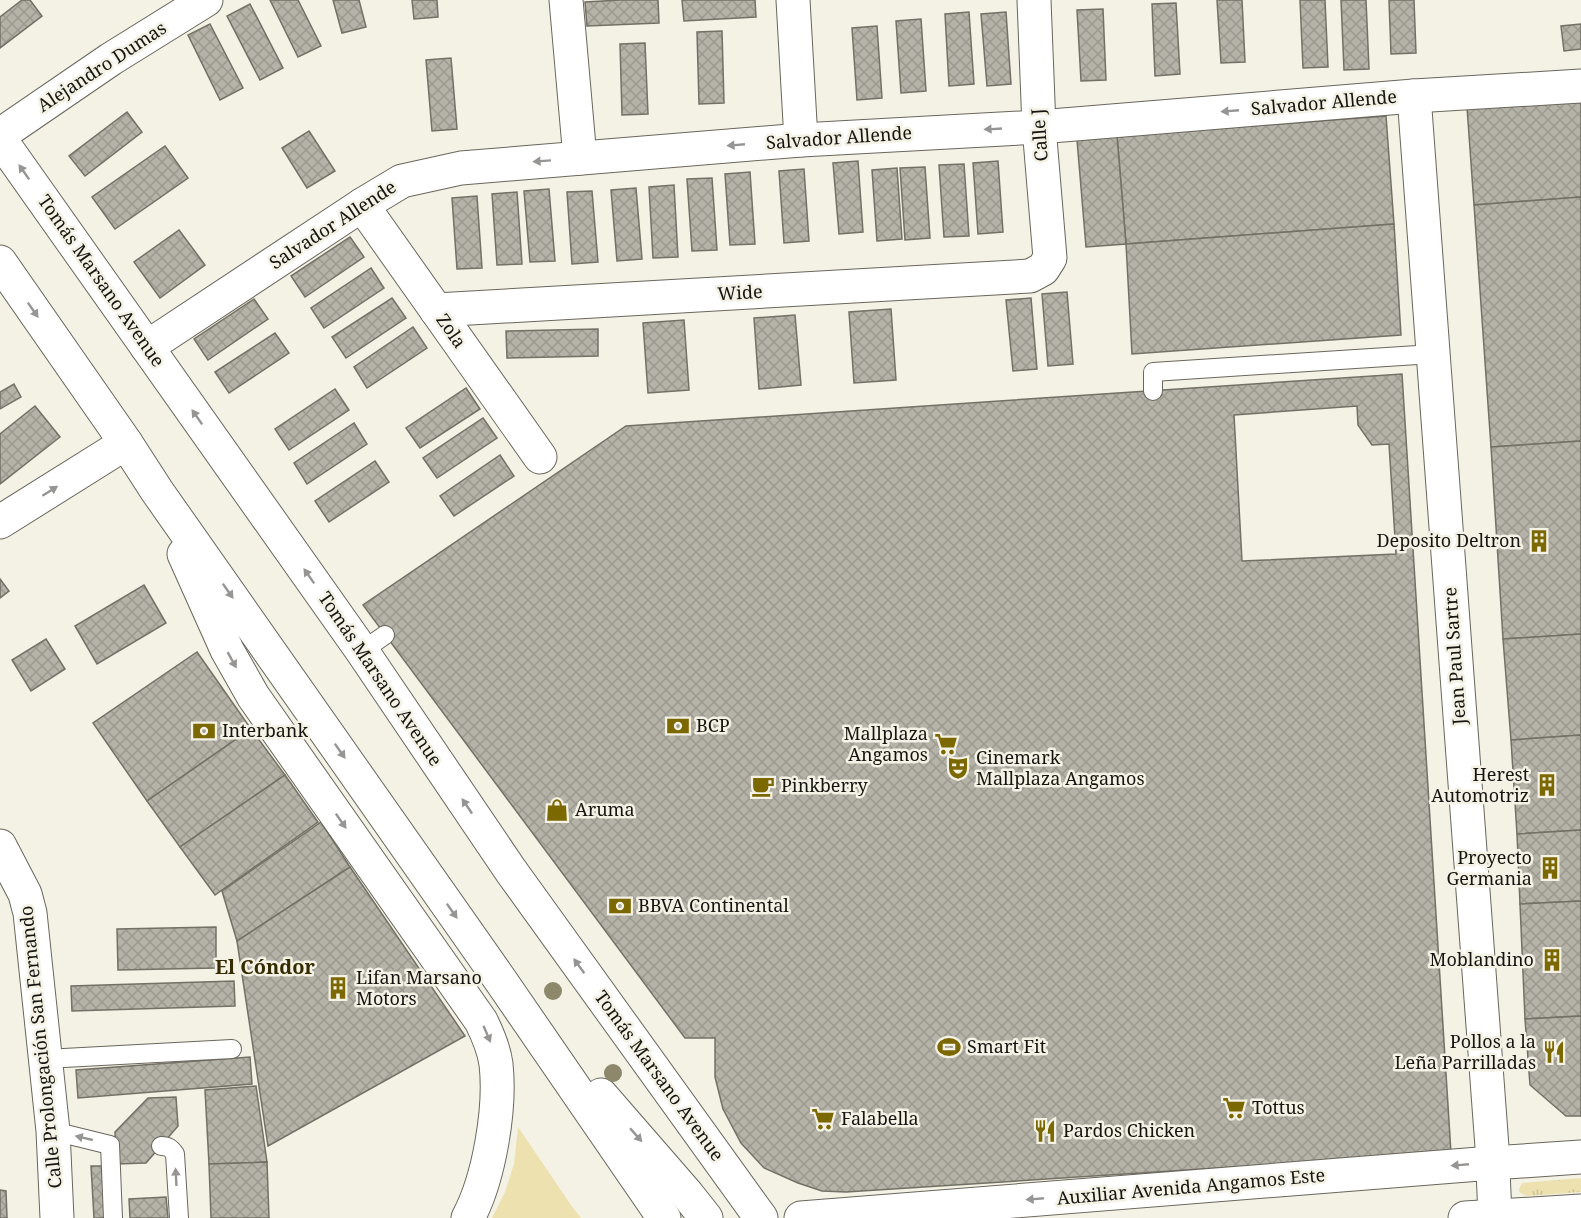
<svg xmlns="http://www.w3.org/2000/svg" width="1581" height="1218" font-family="'Noto Serif',serif">
<style>
.grass{fill:url(#grass-tufts)}
.park{fill:#ede1b0}
.building{fill:url(#building-cross-hatch);stroke:#737065;stroke-width:1.5;fill-rule:evenodd}
.lines{fill:none;stroke-linecap:round;stroke-linejoin:round}
.lane-casing{stroke:#69665b;stroke-width:20}
.street-casing{stroke:#69665b;stroke-width:35}
.secondary-casing{stroke:#69665b;stroke-width:35}
.primary-casing{stroke:#69665b;stroke-width:35}
.lane{stroke:#fff;stroke-width:18}
.street{stroke:#fff;stroke-width:33}
.secondary{stroke:#fff;stroke-width:33}
.primary{stroke:#fff;stroke-width:33}
.tree{fill:#8d876b}
.oneway{fill:#969593}
.labels{text-anchor:middle;stroke-width:5;stroke-linejoin:round;paint-order:stroke}
.street-label{font-size:18px;fill:#151410;stroke:#f4f1e5}
.poi-label{font-size:18px;fill:#151410;stroke:#f4f1e5;text-anchor:start}
.neighbourhood-label{font-size:20px;font-weight:bold;fill:#352b00;stroke:#f4f1e5}
</style>
<defs>
<pattern id="grass-tufts" width="24" height="20" patternUnits="userSpaceOnUse" patternTransform="scale(1.5)"><rect width="24" height="20" fill="#ede1b0"/><path d="M3 7l-1-3M5 7V3M7 7l1-3M15 17l-1-3M17 17v-4M19 17l1-3" fill="none" stroke="#cac096"/></pattern>
<pattern id="building-cross-hatch" width="8" height="8" patternUnits="userSpaceOnUse" patternTransform="scale(1.5)"><rect width="8" height="8" fill="#b5b2a7"/><path d="M0 0l8 8M0 8l8-8" fill="none" stroke="#9b988f"/></pattern>
</defs>
<rect width="100%" height="100%" fill="#f4f1e5"/>
<!-- grass -->
<polygon class="grass" points="1581,1178 1581,1192 1526,1196 1519,1192 1519,1189 1522,1183"/>
<!-- park -->
<polygon class="park" points="518,1127 573,1208 581,1218 492,1218 505,1192 514,1164"/>
<!-- building -->
<g class="building">
<polygon points="22,0 30,0 42,16 0,48 0,17"/>
<polygon points="270,0 298,0 321,46 298,57"/>
<polygon points="333,0 359,0 366,27 342,33"/>
<polygon points="412,0 437,0 438,17 414,19"/>
<polygon points="620,0 658,0 659,23 587,26 585,2"/>
<polygon points="682,0 755,0 756,17 684,21"/>
<polygon points="1217,0 1242,0 1245,62 1221,63"/>
<polygon points="1300,0 1325,0 1328,67 1303,68"/>
<polygon points="1341,0 1366,0 1369,69 1344,70"/>
<polygon points="1389,0 1414,0 1416,53 1391,54"/>
<polygon points="1176,3 1180,74 1155,76 1152,4"/>
<polygon points="250,4 283,68 260,80 227,16"/>
<polygon points="1103,9 1106,80 1081,81 1077,10"/>
<polygon points="969,12 974,84 949,86 945,14"/>
<polygon points="1006,12 1011,84 987,86 981,14"/>
<polygon points="921,19 926,91 901,93 896,21"/>
<polygon points="210,24 243,88 220,100 188,35"/>
<polygon points="1581,24 1581,49 1564,51 1561,26"/>
<polygon points="877,26 882,98 857,100 852,28"/>
<polygon points="722,31 724,103 699,104 697,32"/>
<polygon points="645,43 648,114 622,115 620,44"/>
<polygon points="451,58 457,129 432,131 426,60"/>
<polygon points="1581,99 1581,197 1474,205 1467,107"/>
<polygon points="127,112 142,132 85,176 69,156"/>
<polygon points="1386,116 1394,224 1126,244 1117,136"/>
<polygon points="309,131 335,171 307,188 282,148"/>
<polygon points="1117,136 1126,244 1086,247 1077,140"/>
<polygon points="165,146 188,178 115,229 92,197"/>
<polygon points="858,161 863,232 839,234 833,163"/>
<polygon points="998,161 1003,232 978,234 973,163"/>
<polygon points="964,164 969,236 944,237 939,165"/>
<polygon points="925,167 930,238 905,240 900,168"/>
<polygon points="897,168 902,239 877,241 872,170"/>
<polygon points="804,169 809,241 784,243 779,171"/>
<polygon points="750,172 755,244 730,245 725,174"/>
<polygon points="712,178 717,250 692,251 687,179"/>
<polygon points="674,185 678,257 653,258 649,187"/>
<polygon points="636,188 642,259 617,261 611,190"/>
<polygon points="549,189 555,261 530,262 524,191"/>
<polygon points="592,191 598,262 572,264 567,192"/>
<polygon points="517,192 522,264 497,265 492,194"/>
<polygon points="477,196 482,268 457,269 452,198"/>
<polygon points="1581,197 1581,441 1491,447 1474,205"/>
<polygon points="1394,224 1401,335 1132,354 1126,244"/>
<polygon points="179,230 205,265 160,298 134,262"/>
<polygon points="350,237 364,257 305,297 291,276"/>
<polygon points="371,268 384,288 324,328 311,308"/>
<polygon points="1067,292 1073,364 1048,366 1042,294"/>
<polygon points="392,298 406,318 346,358 332,337"/>
<polygon points="1031,298 1037,369 1013,371 1006,300"/>
<polygon points="254,299 268,319 208,360 194,339"/>
<polygon points="891,309 896,380 854,383 849,312"/>
<polygon points="795,315 801,385 759,389 754,318"/>
<polygon points="684,320 689,390 648,393 643,323"/>
<polygon points="413,327 427,348 367,388 354,367"/>
<polygon points="598,329 598,356 507,358 506,331"/>
<polygon points="275,333 289,353 229,393 215,372"/>
<path d="M 1402,374 L 1451,1153 L 846,1192 L 822,1191 L 798,1183 L 764,1168 L 741,1143 L 723,1109 L 715,1077 L 715,1038 L 685,1038 L 363,605 L 626,426 ZM 1357,406 L 1358,425 L 1372,445 L 1389,444 L 1396,554 L 1242,561 L 1234,415 Z"/>
<polygon points="14,384 21,397 0,409 0,392"/>
<polygon points="466,388 480,409 420,448 406,428"/>
<polygon points="335,389 349,410 289,450 275,429"/>
<polygon points="35,406 60,437 0,484 0,434"/>
<polygon points="483,418 497,438 437,478 423,458"/>
<polygon points="354,423 367,444 307,484 294,463"/>
<polygon points="1581,441 1581,634 1503,639 1491,447"/>
<polygon points="500,455 514,476 454,516 440,496"/>
<polygon points="375,461 389,482 329,522 315,501"/>
<polygon points="0,579 9,591 0,598"/>
<polygon points="144,585 166,623 97,664 75,626"/>
<polygon points="1581,634 1581,735 1511,740 1503,639"/>
<polygon points="46,639 65,669 31,691 12,660"/>
<polygon points="197,652 251,729 147,801 93,723"/>
<polygon points="251,729 285,775 180,847 147,801"/>
<polygon points="1581,735 1581,830 1517,834 1511,740"/>
<polygon points="285,775 318,822 215,895 180,847"/>
<polygon points="321,822 350,867 237,941 222,891"/>
<polygon points="1581,830 1581,901 1520,904 1517,834"/>
<polygon points="350,867 465,1036 268,1146 237,941"/>
<polygon points="1581,901 1581,1016 1525,1019 1520,904"/>
<polygon points="216,927 216,968 118,970 117,929"/>
<polygon points="234,981 235,1006 72,1011 71,986"/>
<polygon points="1581,1016 1581,1116 1566,1116 1530,1085 1525,1019"/>
<polygon points="250,1057 252,1084 78,1098 76,1070"/>
<polygon points="256,1086 267,1162 209,1164 205,1090"/>
<polygon points="176,1097 178,1126 146,1163 116,1164 115,1132 148,1098"/>
<polygon points="267,1162 269,1218 211,1218 209,1164"/>
<polygon points="91,1166 102,1166 105,1218 94,1218"/>
<polygon points="0,1190 6,1191 7,1218 0,1218"/>
<polygon points="166,1197 168,1218 130,1218 129,1199"/>
</g>
<g class="lines">
<!-- lane casing -->
<g class="lane-casing">
<g id="lane">
<polyline points="1153,391 1153,372 1433,354"/>
<polyline points="362,651 385,635"/>
<polyline points="45,1059 232,1049"/>
<polyline points="53,1131 110,1145 113,1218"/>
<path d="M 161,1146 C 168,1146 171,1148 175,1154 L 179,1218"/>
</g>
</g>
<!-- street casing -->
<g class="street-casing">
<g id="street">
<polyline points="566,0 580,158"/>
<polyline points="793,0 801,140"/>
<polyline points="1414,96 1492,1147 1495,1216"/>
<polyline points="0,135 111,59 206,0"/>
<polyline points="362,205 540,457"/>
<polyline points="436,310 1030,276 1043,269 1050,258 1039,127 1034,0"/>
<polyline points="147,347 362,205 402,181 461,168 801,140 1039,127 1414,96 1581,86"/>
<polyline points="0,522 126,443"/>
<polyline points="0,846 25,894 30,913 53,1131 57,1218"/>
</g>
</g>
<!-- secondary casing -->
<g class="secondary-casing">
<polyline id="secondary" points="801,1218 1492,1163 1581,1157"/>
</g>
<!-- primary casing -->
<g class="primary-casing">
<g id="primary">
<polyline points="0,139 362,651 511,871 761,1218"/>
<polyline points="0,262 126,443 157,491 501,981 664,1218"/>
<path d="M 184,554 L 227,650 L 253,696 L 481,1021 C 488,1035 494,1049 496,1064 C 501,1109 489,1179 468,1218"/>
<polyline points="601,1095 687,1194 706,1218"/>
<polyline points="1465,1218 1581,1211"/>
</g>
</g>
<!-- lane -->
<use href="#lane" class="lane"/>
<!-- street -->
<use href="#street" class="street"/>
<!-- secondary -->
<use href="#secondary" class="secondary"/>
<!-- primary -->
<use href="#primary" class="primary"/>
</g>
<!-- trees -->
<g class="tree">
<circle cx="553" cy="991" r="9"/>
<circle cx="613" cy="1073" r="9"/>
</g>
<!-- one-way arrows -->
<defs><path id="oneway-solid" d="M-6-.8H1V-3.2L6.5 0L1 3.2V.8H-6Z" transform="scale(1.5)"/></defs>
<g class="oneway">
<use href="#oneway-solid" transform="translate(1230 111) rotate(175)"/>
<use href="#oneway-solid" transform="translate(993 129) rotate(177)"/>
<use href="#oneway-solid" transform="translate(736 145) rotate(175)"/>
<use href="#oneway-solid" transform="translate(542 161) rotate(176)"/>
<use href="#oneway-solid" transform="translate(24 172) rotate(-125)"/>
<use href="#oneway-solid" transform="translate(33 310) rotate(55)"/>
<use href="#oneway-solid" transform="translate(197 417) rotate(-125)"/>
<use href="#oneway-solid" transform="translate(50 491) rotate(-32)"/>
<use href="#oneway-solid" transform="translate(309 576) rotate(-125)"/>
<use href="#oneway-solid" transform="translate(228 591) rotate(55)"/>
<use href="#oneway-solid" transform="translate(232 660) rotate(61)"/>
<use href="#oneway-solid" transform="translate(340 751) rotate(55)"/>
<use href="#oneway-solid" transform="translate(467 806) rotate(-124)"/>
<use href="#oneway-solid" transform="translate(341 821) rotate(55)"/>
<use href="#oneway-solid" transform="translate(452 911) rotate(55)"/>
<use href="#oneway-solid" transform="translate(579 966) rotate(-126)"/>
<use href="#oneway-solid" transform="translate(487 1034) rotate(67)"/>
<use href="#oneway-solid" transform="translate(636 1135) rotate(49)"/>
<use href="#oneway-solid" transform="translate(84 1138) rotate(-167)"/>
<use href="#oneway-solid" transform="translate(1460 1165) rotate(175)"/>
<use href="#oneway-solid" transform="translate(176 1177) rotate(-93)"/>
<use href="#oneway-solid" transform="translate(1035 1199) rotate(175)"/>
</g>
<!-- icons -->
<defs>
<g id="building-bare" transform="scale(1.8)"><path d="M-4-6H4V6H1V3H-1V6H-4ZM-2.5-4.3h1.7v1.8h-1.7ZM.8-4.3h1.7v1.8H.8ZM-2.5-1h1.7V.8h-1.7ZM.8-1h1.7V.8H.8Z" fill="#7c6800" stroke="#f4f1e5" stroke-width="2.5" paint-order="stroke"/></g>
<g id="bank-bare" transform="scale(1.8)"><path d="M-6-4H6V4H-6ZM0-2.3a2.3 2.3 0 1 0 0 4.6a2.3 2.3 0 1 0 0-4.6Z" fill="#7c6800" stroke="#f4f1e5" stroke-width="2.5" paint-order="stroke"/></g>
<g id="supermarket-bare" transform="scale(1.8)"><path d="M-6-5.5h2.5l.6 2H6L4.5 2H-2.5L-4.4-4H-6ZM-1.5 3.2a1.3 1.3 0 1 0 .1 0ZM3 3.2a1.3 1.3 0 1 0 .1 0Z" fill="#7c6800" stroke="#f4f1e5" stroke-width="2.5" paint-order="stroke"/></g>
<g id="theatre-bare" transform="scale(1.8)"><path d="M-5-5.5Q0-4 5-5.5V0Q5 5 0 6Q-5 5-5 0ZM-3.3-2.5H-1v1.5H-3.3ZM1-2.5H3.3v1.5H1ZM-2.8 1Q0 5.5 2.8 1Z" fill="#7c6800" stroke="#f4f1e5" stroke-width="2.5" paint-order="stroke"/></g>
<g id="cafe-bare" transform="scale(1.8)"><path d="M-5.5-4.5H6V0H3Q3 3.5 0 3.5H-2.5Q-5.5 3.5-5.5 0ZM3-3.2v2h1.7v-2ZM-6 4.5H4V6H-6Z" fill="#7c6800" stroke="#f4f1e5" stroke-width="2.5" paint-order="stroke"/></g>
<g id="shop-bare" transform="scale(1.8)"><path d="M-5-2.5h2.3a2.7 3.5 0 0 1 5.4 0H5L5.5 6h-11ZM-1.5-2.5h3a1.5 2.3 0 0 0-3 0Z" fill="#7c6800" stroke="#f4f1e5" stroke-width="2.5" paint-order="stroke"/></g>
<g id="stadium-bare" transform="scale(1.8)"><path d="M0-5a6.5 5 0 1 0 0 10a6.5 5 0 1 0 0-10ZM-3.5-1.8h7v3.6h-7Z" fill="#7c6800" stroke="#f4f1e5" stroke-width="2.5" paint-order="stroke"/></g>
<g id="restaurant-bare" transform="scale(1.8)"><path d="M-5-6h1v4h1v-4h1v4h1v-4h1v5L-1.5 .5V6h-2V.5L-5-1ZM5-6V6H3V1.5H1.5Q1.5-4 5-6Z" fill="#7c6800" stroke="#f4f1e5" stroke-width="2.5" paint-order="stroke"/></g>
</defs>
<g fill-rule="evenodd">
<use href="#building-bare" x="1539" y="541"/>
<use href="#bank-bare" x="678" y="726"/>
<use href="#bank-bare" x="204" y="731"/>
<use href="#supermarket-bare" x="946" y="744"/>
<use href="#theatre-bare" x="958" y="768"/>
<use href="#building-bare" x="1547" y="785"/>
<use href="#cafe-bare" x="763" y="786"/>
<use href="#shop-bare" x="557" y="810"/>
<use href="#building-bare" x="1550" y="868"/>
<use href="#bank-bare" x="620" y="906"/>
<use href="#building-bare" x="1552" y="960"/>
<use href="#building-bare" x="338" y="988"/>
<use href="#stadium-bare" x="949" y="1047"/>
<use href="#restaurant-bare" x="1554" y="1052"/>
<use href="#supermarket-bare" x="1234" y="1108"/>
<use href="#supermarket-bare" x="823" y="1119"/>
<use href="#restaurant-bare" x="1045" y="1131"/>
</g>
<g class="labels">
<!-- street labels -->
<g class="street-label">
<text transform="translate(102 67) rotate(-33)" y="6">Alejandro Dumas</text>
<text transform="translate(1324 103) rotate(-5)" y="6">Salvador Allende</text>
<text transform="translate(1040 135) rotate(-94)" y="6">Calle J</text>
<text transform="translate(839 138) rotate(-4)" y="6">Salvador Allende</text>
<text transform="translate(333 225) rotate(-33)" y="6">Salvador Allende</text>
<text transform="translate(101 281) rotate(55)" y="6">Tomás Marsano Avenue</text>
<text transform="translate(740 293) rotate(-3)" y="6">Wide</text>
<text transform="translate(451 331) rotate(55)" y="6">Zola</text>
<text transform="translate(1455 656) rotate(-94)" y="6">Jean Paul Sartre</text>
<text transform="translate(380 679) rotate(56)" y="6">Tomás Marsano Avenue</text>
<text transform="translate(41 1047) rotate(-96)" y="6">Calle Prolongación San Fernando</text>
<text transform="translate(659 1076) rotate(54)" y="6">Tomás Marsano Avenue</text>
<text transform="translate(1191 1187) rotate(-5)" y="6">Auxiliar Avenida Angamos Este</text>
</g>
<!-- poi labels -->
<g class="poi-label">
<text x="1521" y="547" text-anchor="end">Deposito Deltron</text>
<text x="696" y="732">BCP</text>
<text x="222" y="737">Interbank</text>
<text x="928" y="740" text-anchor="end">Mallplaza<tspan x="928" dy="21">Angamos</tspan></text>
<text x="976" y="764">Cinemark<tspan x="976" dy="21">Mallplaza Angamos</tspan></text>
<text x="1529" y="781" text-anchor="end">Herest<tspan x="1529" dy="21">Automotriz</tspan></text>
<text x="781" y="792">Pinkberry</text>
<text x="575" y="816">Aruma</text>
<text x="1532" y="864" text-anchor="end">Proyecto<tspan x="1532" dy="21">Germania</tspan></text>
<text x="638" y="912">BBVA Continental</text>
<text x="1534" y="966" text-anchor="end">Moblandino</text>
<text x="356" y="984">Lifan Marsano<tspan x="356" dy="21">Motors</tspan></text>
<text x="1536" y="1048" text-anchor="end">Pollos a la<tspan x="1536" dy="21">Leña Parrilladas</tspan></text>
<text x="967" y="1053">Smart Fit</text>
<text x="1252" y="1114">Tottus</text>
<text x="841" y="1125">Falabella</text>
<text x="1063" y="1137">Pardos Chicken</text>
</g>
<!-- neighbourhood labels -->
<g class="neighbourhood-label">
<text x="265" y="974">El Cóndor</text>
</g>
</g>
</svg>
